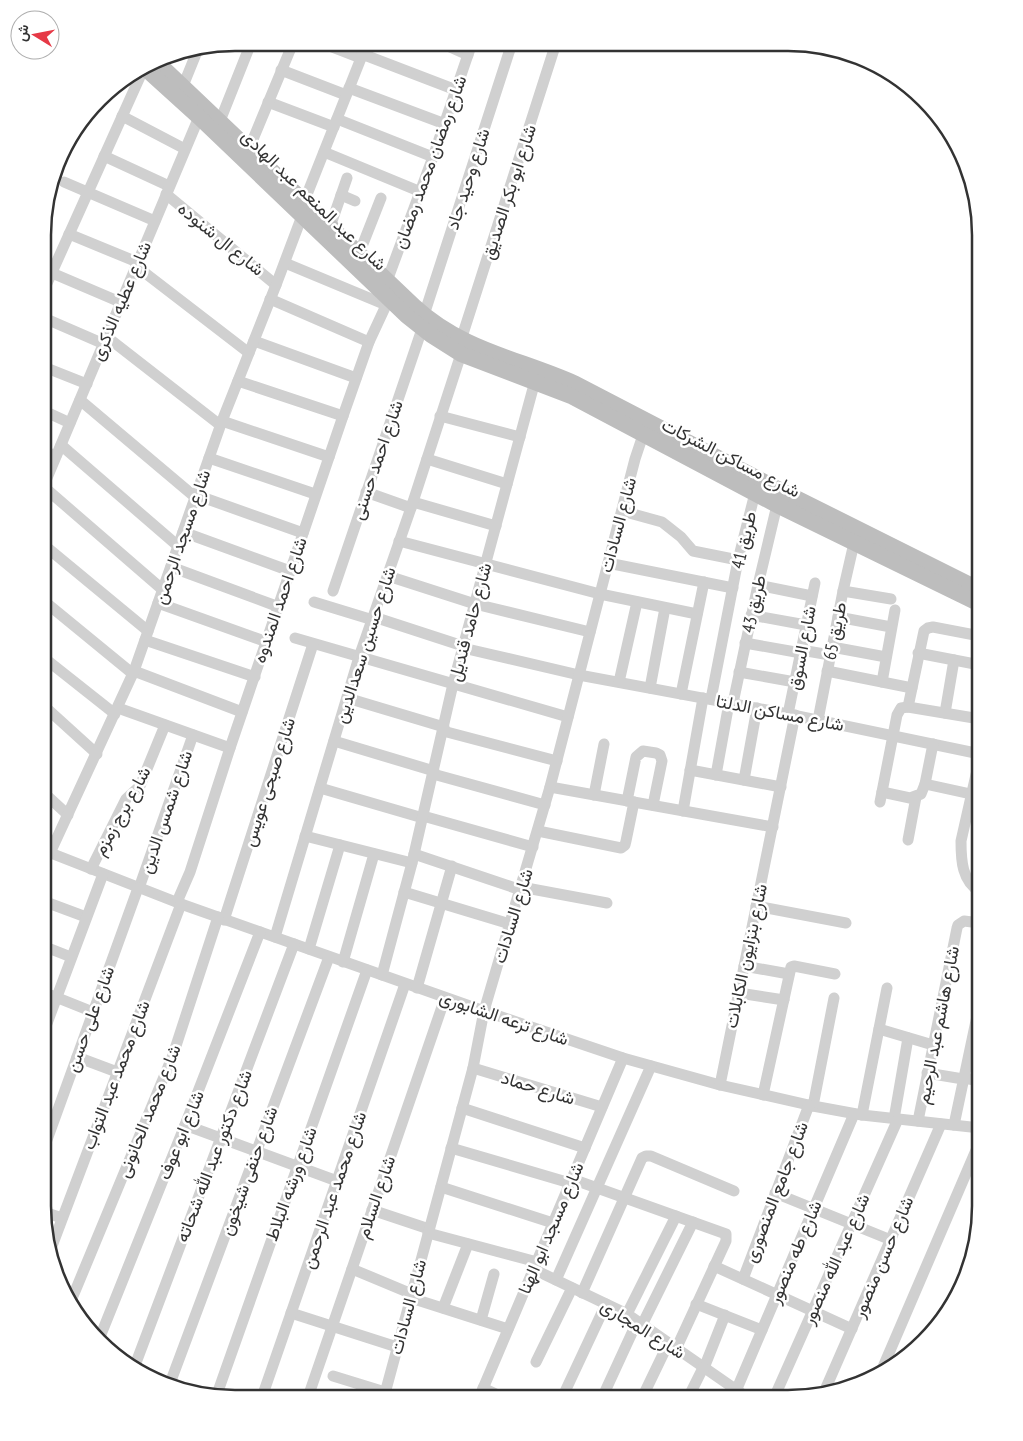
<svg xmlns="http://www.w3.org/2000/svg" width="1023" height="1441" font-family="'PT Sans Narrow',Vazirmatn,sans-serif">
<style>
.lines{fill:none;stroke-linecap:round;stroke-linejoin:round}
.street{stroke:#d0d0d0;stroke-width:11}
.secondary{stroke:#bdbdbd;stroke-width:16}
.labels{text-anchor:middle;stroke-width:5;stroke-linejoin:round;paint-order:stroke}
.street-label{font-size:18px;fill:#333;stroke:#fff}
.rim{fill:none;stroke:#333;stroke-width:2.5}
</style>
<rect width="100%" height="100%" fill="#fff"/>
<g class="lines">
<!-- street -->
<g class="street">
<polyline points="322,43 361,58"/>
<polyline points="441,43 468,55"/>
<polyline points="362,54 456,90"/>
<polyline points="281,70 346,95"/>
<polyline points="183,86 198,49"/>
<polyline points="349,88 445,124"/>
<polyline points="268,102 334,127"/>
<polyline points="122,116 185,149"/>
<polyline points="337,119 433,157"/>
<polyline points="220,121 251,43"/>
<polyline points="249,149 293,43"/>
<polyline points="324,152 421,192"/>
<polyline points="104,156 169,186"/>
<polyline points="64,182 155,221"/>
<polyline points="166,194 276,285"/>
<polyline points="341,195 355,201"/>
<polyline points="304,202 367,43"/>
<polyline points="330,227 347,178"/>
<polyline points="69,234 137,262"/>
<polyline points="359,254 381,198"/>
<polyline points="285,263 386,305"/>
<polyline points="136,266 249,353"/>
<polyline points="52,273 120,302"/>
<polyline points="387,281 433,157 472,43"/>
<polyline points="44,290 143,70"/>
<polyline points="270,299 369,342"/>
<polyline points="424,315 512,43"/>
<polyline points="44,318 104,344"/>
<polyline points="107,337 220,425"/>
<polyline points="461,340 556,43"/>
<polyline points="254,341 356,378"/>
<polyline points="44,367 87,384"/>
<polyline points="238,381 343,416"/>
<polyline points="80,400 195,497"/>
<polyline points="44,411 70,423"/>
<polyline points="440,416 520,437"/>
<polyline points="222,421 329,457"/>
<polyline points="61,445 178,546"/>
<polyline points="44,451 56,456"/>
<polyline points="209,458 315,494"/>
<polyline points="427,459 507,484"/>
<polyline points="44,485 199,117"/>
<polyline points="44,487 163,590"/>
<polyline points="366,492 411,508"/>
<polyline points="196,495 303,533"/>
<polyline points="413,502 496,526"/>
<polyline points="622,511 662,522 681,537 693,551 738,560"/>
<polyline points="183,532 290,571"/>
<polyline points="399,541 600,594 697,614"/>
<polyline points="44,545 148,631"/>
<polyline points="608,563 733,588"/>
<polyline points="171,567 279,607"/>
<polyline points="388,576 475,604 590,632"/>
<polyline points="758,585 812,596"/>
<polyline points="333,591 422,329"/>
<polyline points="843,591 891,599"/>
<polyline points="44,601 133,674"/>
<polyline points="314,602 373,620"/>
<polyline points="158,603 267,642"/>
<polyline points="751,615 806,625"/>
<polyline points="374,617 463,646"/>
<polyline points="838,617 891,627"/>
<polyline points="295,638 568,717"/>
<polyline points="145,640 255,677"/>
<polyline points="745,643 801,653"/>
<polyline points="832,647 886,657"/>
<polyline points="463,648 579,675 788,714 980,754"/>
<polyline points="801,650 830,655"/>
<polyline points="918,653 980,665"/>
<polyline points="43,657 115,714"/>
<polyline points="134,671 242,712"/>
<polyline points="827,671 912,688"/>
<polyline points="739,672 795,682"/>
<polyline points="619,682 637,602"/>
<polyline points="882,682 895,610"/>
<polyline points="650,688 665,608"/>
<polyline points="681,694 704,582"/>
<polyline points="347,698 444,727"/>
<polyline points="711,699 738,560 755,493"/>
<polyline points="733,703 758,585 777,505"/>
<polyline points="43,705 97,754"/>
<polyline points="908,707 924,631 928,628 933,627 980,636"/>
<polyline points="118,708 230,748"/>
<polyline points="945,713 954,660"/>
<polyline points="788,714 815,583"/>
<polyline points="818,720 843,591 854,543"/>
<polyline points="443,731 557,761"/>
<polyline points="334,741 434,771"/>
<polyline points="690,770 781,787"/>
<polyline points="433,774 545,805"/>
<polyline points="716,775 729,703"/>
<polyline points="744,780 757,708"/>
<polyline points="925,784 980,796"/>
<polyline points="550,787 773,827"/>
<polyline points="320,788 423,818"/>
<polyline points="43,792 68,815"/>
<polyline points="882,792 910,798 921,794 925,784 933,744"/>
<polyline points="594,795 604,744"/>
<polyline points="627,801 636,757 643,751 656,753 660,755 662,761 653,805"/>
<polyline points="880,802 897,715 901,708 908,707 980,719"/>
<polyline points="683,811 703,698"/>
<polyline points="423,816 533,847"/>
<polyline points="538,831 621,848 625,845 626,841 634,802"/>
<polyline points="305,836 412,863"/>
<polyline points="908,840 916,797"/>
<polyline points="43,850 181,904 484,1011 623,1058 720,1085 813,1106 862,1115 980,1128"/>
<polyline points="50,853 134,671 222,421 276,285 302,216"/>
<polyline points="414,854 521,890"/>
<polyline points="91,869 126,799 140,786 165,725"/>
<polyline points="521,887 607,903"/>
<polyline points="139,888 193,735"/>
<polyline points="404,892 510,924"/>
<path d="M 980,892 C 962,881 961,861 961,841 L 980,757"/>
<polyline points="43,901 86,917"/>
<polyline points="177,902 190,872 230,748 343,416 369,342 389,299"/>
<polyline points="756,906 846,923"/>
<polyline points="224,920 313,644"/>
<polyline points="275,937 359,657 411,508 461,354"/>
<polyline points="43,946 71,957"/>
<polyline points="309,949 340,845"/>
<polyline points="343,962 374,854"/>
<polyline points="744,966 789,974"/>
<polyline points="382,975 412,863 453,684 535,381"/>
<polyline points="417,988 452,866"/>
<polyline points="43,992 93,1012"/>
<polyline points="739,993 784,1000"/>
<polyline points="879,1029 933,1045"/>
<polyline points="43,1034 103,874"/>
<polyline points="77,1057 117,1072"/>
<polyline points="473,1068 602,1107"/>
<polyline points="927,1073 963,1079"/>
<polyline points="964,1078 980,1081"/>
<polyline points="720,1085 795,715"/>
<polyline points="763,1095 791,967 794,966 835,974"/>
<polyline points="813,1106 834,998"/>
<polyline points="462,1108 585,1148"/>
<polyline points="862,1115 887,988"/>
<polyline points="894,1119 908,1038"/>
<polyline points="918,1121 957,928 958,925 964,921 980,923"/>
<polyline points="185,1125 337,1181"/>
<polyline points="954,1125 980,1002"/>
<polyline points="451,1148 570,1183"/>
<polyline points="43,1151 138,888"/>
<polyline points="572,1179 726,1234 726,1241 676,1349"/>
<polyline points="441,1187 553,1223"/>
<polyline points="775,1193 891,1240"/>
<polyline points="372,1210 429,1229"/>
<polyline points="44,1212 62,1218"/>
<polyline points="428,1233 537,1262"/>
<polyline points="52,1246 181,904"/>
<polyline points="714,1266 852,1329"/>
<polyline points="352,1269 412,1294"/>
<polyline points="533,1269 627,1314 748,1398"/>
<polyline points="968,1272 970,1267"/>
<polyline points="743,1279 809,1105"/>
<polyline points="556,1280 651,1066"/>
<polyline points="582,1293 642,1158 646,1156 651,1156 734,1191"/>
<polyline points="411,1298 508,1329"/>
<polyline points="71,1301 173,1055 218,917"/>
<polyline points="696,1304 762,1330"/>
<polyline points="443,1308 468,1244"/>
<polyline points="291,1313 397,1347"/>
<polyline points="627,1314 676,1216"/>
<polyline points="481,1320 494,1274"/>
<polyline points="642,1325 693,1222"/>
<polyline points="100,1337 185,1125 260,932"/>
<polyline points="536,1362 572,1288"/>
<polyline points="134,1368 294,944"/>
<polyline points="704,1368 725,1315"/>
<polyline points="880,1374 980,1141"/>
<polyline points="333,1376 385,1392"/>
<polyline points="169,1386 329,957"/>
<polyline points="483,1388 504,1398"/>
<polyline points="825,1390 941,1124"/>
<polyline points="216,1397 367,970"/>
<polyline points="262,1397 405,984"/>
<polyline points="308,1397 445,998"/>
<polyline points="384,1397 473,1068 484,1011 550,787 635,459 643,435"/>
<polyline points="479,1398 623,1058"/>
<polyline points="562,1398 606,1304"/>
<polyline points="602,1398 637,1322"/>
<polyline points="642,1398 668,1344"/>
<polyline points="688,1398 703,1368"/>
<polyline points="733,1398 854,1114"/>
<polyline points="774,1398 898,1119"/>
</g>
<!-- secondary -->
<g class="secondary">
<path d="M 157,62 L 414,306 C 463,351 518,358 576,384 L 770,485 L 980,590"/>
<polyline points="146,69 199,117 407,316 431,335 461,354 571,396 777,505 980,604"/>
</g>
</g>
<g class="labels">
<!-- street labels -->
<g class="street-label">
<text transform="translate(430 162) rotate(-70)" y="6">شارع رمضان محمد رمضان</text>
<text transform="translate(468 179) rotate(-72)" y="6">شارع وحيد جاد</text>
<text transform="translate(509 192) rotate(-72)" y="6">شارع ابو بكر الصديق</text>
<text transform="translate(314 200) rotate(44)" y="6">شارع عبد المنعم عبد الهادى</text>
<text transform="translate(221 239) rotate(39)" y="6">شارع ال شنوده</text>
<text transform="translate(121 301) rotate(-67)" y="6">شارع عطيه الذكرى</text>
<text transform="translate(731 458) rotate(27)" y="6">شارع مساكن الشركات</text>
<text transform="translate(377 460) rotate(-71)" y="6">شارع احمد حسنى</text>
<text transform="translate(618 525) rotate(-75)" y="6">شارع السادات</text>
<text transform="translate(182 537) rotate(-71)" y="6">شارع مسجد الرحمن</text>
<text transform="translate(744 540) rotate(-77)" y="6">طريق 41</text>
<text transform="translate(280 600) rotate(-71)" y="6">شارع احمد المندوه</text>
<text transform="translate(754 604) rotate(-78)" y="6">طريق 43</text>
<text transform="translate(470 622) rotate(-75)" y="6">شارع حامد قنديل</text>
<text transform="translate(835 631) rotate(-79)" y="6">طريق 65</text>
<text transform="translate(365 645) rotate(-72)" y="6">شارع حسين سعدالدين</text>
<text transform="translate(802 648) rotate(-79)" y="6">شارع السوق</text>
<text transform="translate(780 713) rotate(11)" y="6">شارع مساكن الدلتا</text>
<text transform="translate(269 782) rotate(-72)" y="6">شارع صبحى عويس</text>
<text transform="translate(122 811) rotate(-61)" y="6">شارع برج زمزم</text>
<text transform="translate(166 812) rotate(-71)" y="6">شارع شمس الدين</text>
<text transform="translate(513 916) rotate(-73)" y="6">شارع السادات</text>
<text transform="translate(746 956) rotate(-78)" y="6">شارع بنزايون الكابلات</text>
<text transform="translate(504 1018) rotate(19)" y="6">شارع ترعه الشابورى</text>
<text transform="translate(90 1019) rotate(-70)" y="6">شارع على حسن</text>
<text transform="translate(938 1025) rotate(-79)" y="6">شارع هاشم عبد الرحيم</text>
<text transform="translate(116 1075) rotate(-69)" y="6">شارع محمد عبد التواب</text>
<text transform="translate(538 1088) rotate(17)" y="6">شارع حماد</text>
<text transform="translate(149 1111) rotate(-68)" y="6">شارع محمد الحانونى</text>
<text transform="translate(181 1135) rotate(-68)" y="6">شارع ابو عوف</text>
<text transform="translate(214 1156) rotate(-69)" y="6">شارع دكتور عبد الله شحاته</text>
<text transform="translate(249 1171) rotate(-70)" y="6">شارع حنفى شيخون</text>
<text transform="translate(291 1184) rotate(-70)" y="6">شارع ورشه البلاط</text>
<text transform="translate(334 1190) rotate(-71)" y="6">شارع محمد عبد الرحمن</text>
<text transform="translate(776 1192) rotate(-69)" y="6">شارع جامع المنصورى</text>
<text transform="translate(376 1197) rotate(-71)" y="6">شارع السلام</text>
<text transform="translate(551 1228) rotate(-67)" y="6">شارع مسجد ابو الهنا</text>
<text transform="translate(795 1252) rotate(-67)" y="6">شارع طه منصور</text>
<text transform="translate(883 1257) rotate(-67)" y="6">شارع حسن منصور</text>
<text transform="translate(836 1259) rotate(-66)" y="6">شارع عبد الله منصور</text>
<text transform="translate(408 1307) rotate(-75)" y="6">شارع السادات</text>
<text transform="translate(643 1329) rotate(32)" y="6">شارع المجارى</text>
</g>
</g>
<!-- crop -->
<path d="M0 0H1023V1441H0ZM235 51H788A184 184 0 0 1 972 235V1206A184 184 0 0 1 788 1390H235A184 184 0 0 1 51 1206V235A184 184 0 0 1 235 51Z" fill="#fff" fill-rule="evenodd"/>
<path class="rim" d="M235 51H788A184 184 0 0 1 972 235V1206A184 184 0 0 1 788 1390H235A184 184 0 0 1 51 1206V235A184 184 0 0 1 235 51Z"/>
<!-- north arrow -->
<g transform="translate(35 35) rotate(280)"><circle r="24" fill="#ffffff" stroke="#adadad"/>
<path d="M0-4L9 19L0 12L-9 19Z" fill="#e63946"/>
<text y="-8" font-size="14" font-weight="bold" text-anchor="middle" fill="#333333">ش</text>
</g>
</svg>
